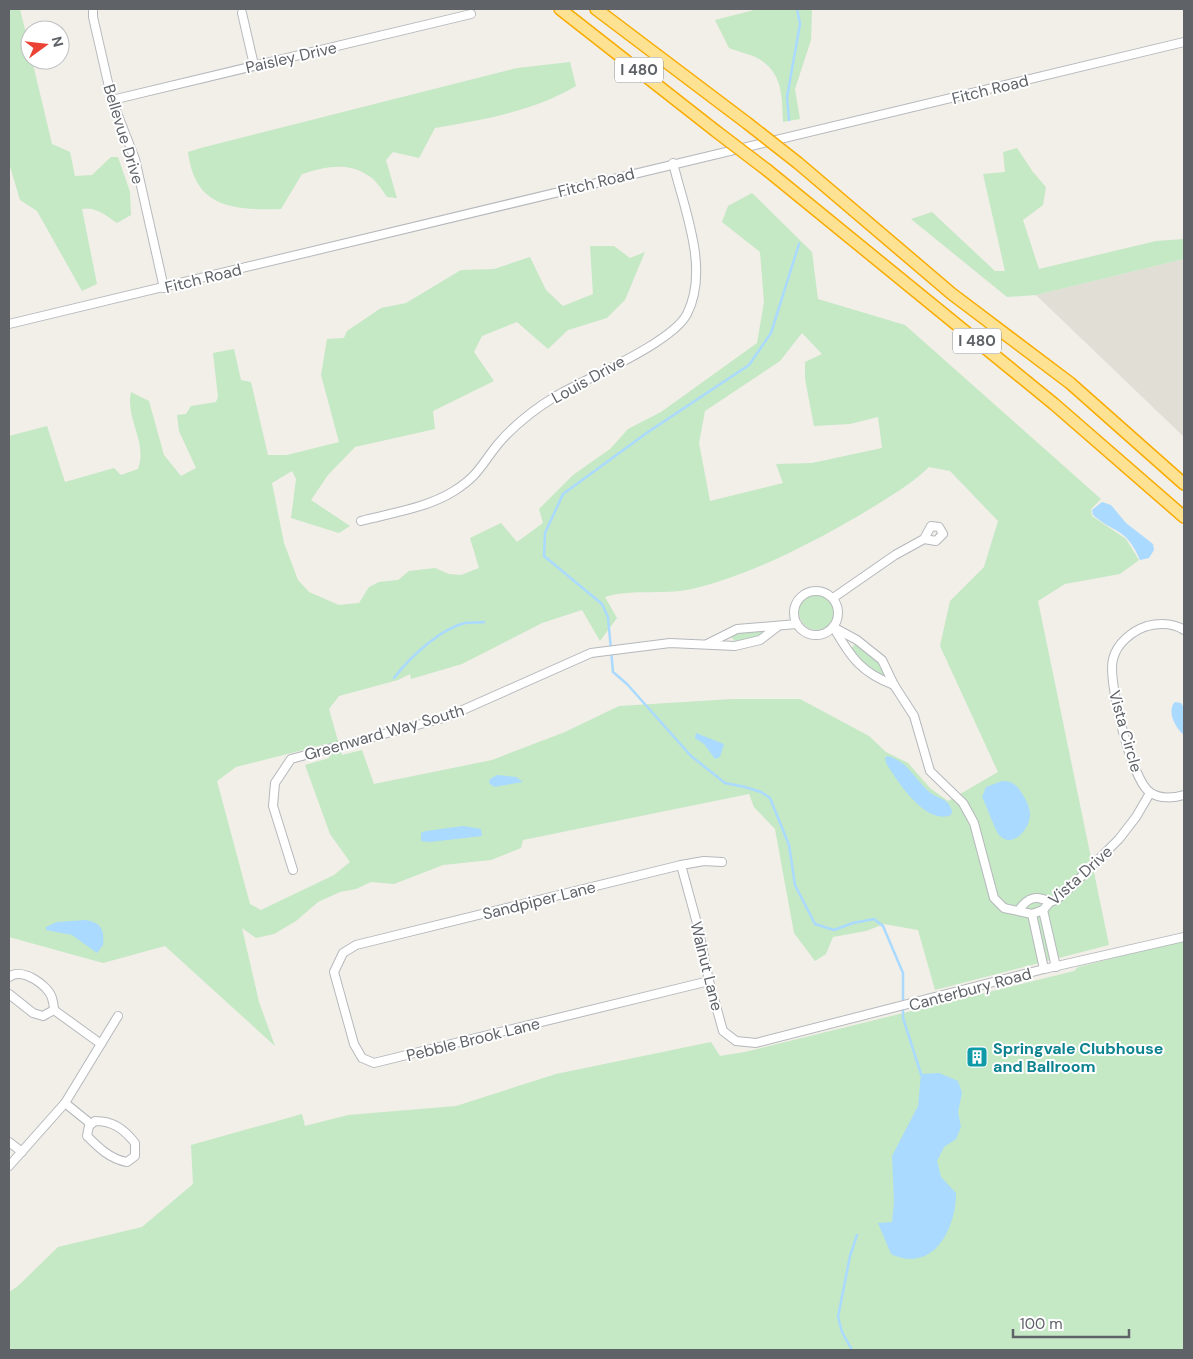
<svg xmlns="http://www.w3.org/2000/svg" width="1193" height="1359" font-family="'DM Sans',sans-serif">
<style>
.education{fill:#e1ded6}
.green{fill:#c5e8c5;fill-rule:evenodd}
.water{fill:#aadaff}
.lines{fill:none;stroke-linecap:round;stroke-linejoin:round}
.stream{stroke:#aadaff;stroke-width:2.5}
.minor-casing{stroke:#b5b8bc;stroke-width:10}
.highway-casing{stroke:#f9ab00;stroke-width:14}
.minor{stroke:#fff;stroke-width:8}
.highway{stroke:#fde293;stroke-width:11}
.highway-bridge-casing{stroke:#f9ab00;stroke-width:14;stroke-linecap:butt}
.highway-bridge{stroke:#fde293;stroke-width:11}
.labels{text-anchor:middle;stroke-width:4;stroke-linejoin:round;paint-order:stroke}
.shield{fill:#fff;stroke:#8f9295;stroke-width:1}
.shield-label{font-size:15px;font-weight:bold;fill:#5f6368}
.street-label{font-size:16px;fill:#5f6368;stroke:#fff}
.culture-label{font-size:16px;font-weight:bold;fill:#0d838f;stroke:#fff;text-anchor:start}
</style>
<rect width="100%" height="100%" fill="#f1efe8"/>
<!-- education -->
<polygon class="education" points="1184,259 1184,437 1036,295"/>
<!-- green -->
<g class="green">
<path d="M 9,9 L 20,9 L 30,50 L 30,60 L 32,60 L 52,144 L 70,152 L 75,176 L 92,175 L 111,157 L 118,157 L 130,192 L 131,215 L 117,223 C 107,216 95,206 82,209 L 97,284 L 82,291 L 37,211 L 20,200 L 9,163 Z"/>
<path d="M 758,9 L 812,9 L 811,40 L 795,89 L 800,119 L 783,122 C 782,97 783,73 759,59 C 751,54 739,52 729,48 L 715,20 Z"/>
<path d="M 570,62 L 576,86 C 534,111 483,120 435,128 L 419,158 L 393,152 L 386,160 L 397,198 L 387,197 C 382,190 376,180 369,176 C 348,161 324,167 302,174 L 281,209 C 234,210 195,209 188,152 L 201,148 L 517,68 Z"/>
<polygon points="1017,148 1033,172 1046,187 1043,205 1023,220 1039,269 1156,241 1184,239 1184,259 1036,295 1007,297 911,219 932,212 995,271 1005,271 983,174 1005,172 1003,152"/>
<path d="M 752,193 L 812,252 L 818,299 L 905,325 L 1101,499 L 1091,509 L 1092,516 L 1126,539 L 1139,560 L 1120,574 L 1065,584 L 1038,601 L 1109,945 L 935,990 L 918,930 L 884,924 L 866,931 L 833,937 L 826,954 L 815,961 L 794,933 L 775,829 L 754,807 L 749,794 L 523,840 L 521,848 L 491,860 L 443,865 L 394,884 L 371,882 L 356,889 L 340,892 L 318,902 L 296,921 L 274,934 L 256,938 L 242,928 L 259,1002 L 275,1046 L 165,946 L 103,963 L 9,937 L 9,436 L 47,426 L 65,482 L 114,468 L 121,475 L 138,469 C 148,442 125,419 131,392 L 149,401 L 164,455 L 181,476 L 196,468 L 179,431 L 177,415 L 186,414 L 191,406 L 216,402 L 218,397 L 213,353 L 234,349 L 241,380 L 251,382 L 268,455 L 287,455 L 339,442 L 321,375 L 327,339 L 344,338 L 347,331 L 381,308 L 406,303 L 461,270 L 494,269 L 530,257 L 546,290 L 563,306 L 593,294 L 590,246 L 614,246 L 630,258 L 645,252 L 625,300 L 607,318 L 568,330 L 548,349 L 517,322 L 482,336 L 474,352 L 494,381 L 433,411 L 435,429 L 355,447 L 328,475 L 311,500 L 350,526 L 339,533 L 291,518 L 296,479 L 292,471 L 272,483 L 284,543 L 298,580 L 309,592 L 339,605 L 359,603 L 369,587 L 379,582 L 398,580 L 409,571 L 435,568 L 449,574 L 461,575 L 479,568 L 470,538 L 501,523 L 517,542 L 543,523 L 539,509 L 573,475 L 610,449 L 628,429 L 661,412 L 757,343 L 764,302 L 760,252 L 722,222 L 728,206 ZM 802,333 L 822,354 L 805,362 L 805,379 L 814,426 L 850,424 L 878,417 L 882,448 L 812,463 L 776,464 L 783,483 L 710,501 L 699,443 L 705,411 L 780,361 ZM 929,467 L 950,471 L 998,521 L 984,567 L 950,601 L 940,646 L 998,772 L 948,801 L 930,788 L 908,763 L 886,752 L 869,736 L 800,699 L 733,699 L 619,706 L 565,732 L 492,760 L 374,784 L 362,750 L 342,755 L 329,709 L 339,696 L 398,680 L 410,674 L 411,679 L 462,664 L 542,623 L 582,610 L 600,641 L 617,618 L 605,597 C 634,588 667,596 696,588 C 754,573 808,545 860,515 C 884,500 908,487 929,467 ZM 326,744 L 329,758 L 305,765 L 330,834 L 350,862 L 334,875 L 261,910 L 250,904 L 217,781 L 236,767 Z"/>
<circle cx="817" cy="612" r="18"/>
<polygon points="768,627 769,632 752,640 736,642 731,637 734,632"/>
<polygon points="855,644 858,644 878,661 887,677 885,678 868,669 850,650"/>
<polygon points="1184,940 1184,1350 9,1350 9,1292 18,1286 58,1247 142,1227 193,1184 191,1145 302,1114 305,1126 348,1115 456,1106 556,1074 711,1042 720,1056 745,1052 1074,971 1078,967"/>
</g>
<!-- water -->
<g class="water">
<path d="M 1102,502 L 1111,505 L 1126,523 L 1153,544 L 1154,550 L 1149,558 L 1140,560 C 1126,527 1115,534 1093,515 L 1092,510 Z"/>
<path d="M 1175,702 L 1181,703 L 1184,708 L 1184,735 C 1176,729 1166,711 1175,702 Z"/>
<polygon points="696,733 724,744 720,757 715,759 704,744 695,738"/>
<path d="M 887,756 C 909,761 915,781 932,794 C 940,799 949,799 952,811 L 951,815 C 926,826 897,781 886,763 L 885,758 Z"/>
<polygon points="497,775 516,777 523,782 494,787 489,783 490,779"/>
<path d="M 1002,781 C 1011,781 1016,784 1021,792 C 1025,798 1029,805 1030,813 C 1031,827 1014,849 1000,836 C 996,833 986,804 982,797 L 986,787 Z"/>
<polygon points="463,826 481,829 482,836 430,842 421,841 421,833 426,831"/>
<path d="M 85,920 C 101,922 105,930 103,945 L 97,953 L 72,935 L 46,930 L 46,927 L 57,922 Z"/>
<path d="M 939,1073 L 958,1081 L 962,1093 L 958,1112 L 961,1127 L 956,1139 L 944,1147 L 937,1161 L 941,1177 L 956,1193 C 956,1229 933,1274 891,1254 L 878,1223 L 892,1222 L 894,1202 L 892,1156 L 918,1106 L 921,1074 Z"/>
</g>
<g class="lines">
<!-- stream -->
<g class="stream">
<polyline points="789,120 787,97 800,24 797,9"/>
<polyline points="799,244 771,333 749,365 648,432 563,494 545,533 544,556 602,604 608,617 613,672 627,684 691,756 725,783 745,787 761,792 770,798 789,845 795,885 815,924 834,930 853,923 874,919 883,926 903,973 903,1018 921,1074"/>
<path d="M 394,678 C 409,658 440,629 465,623 C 471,622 478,623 484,622"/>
<polyline points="852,1350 842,1332 838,1317 850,1256 857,1235"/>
</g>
<!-- minor casing -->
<g class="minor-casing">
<g id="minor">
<polyline points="93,9 93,17 112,100 135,159 164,288"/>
<polyline points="242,13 254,65"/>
<polyline points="112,100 471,14"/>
<polyline points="9,324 1184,42"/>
<path d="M 361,521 C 391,513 427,508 454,491 C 479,475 481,465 498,444 C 515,424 533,410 556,396 C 587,378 672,343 687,314 C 710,269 684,209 673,163"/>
<circle cx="816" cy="613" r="22"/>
<polyline points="833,598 895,555 924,539 936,541 943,534 939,527 931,526 924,539"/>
<polyline points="833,627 857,640 882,660 894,685 914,716 930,771 963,803 974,823 994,898 1004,908 1032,914"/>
<path d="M 834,628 C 851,658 862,673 894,685"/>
<path d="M 1184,630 C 1173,623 1160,623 1147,626 C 1132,631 1117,643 1113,659 C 1107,680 1132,783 1151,793 C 1160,799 1174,798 1184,795"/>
<polyline points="707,644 737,629 797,624"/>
<polyline points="681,865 698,927 709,981 723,1031 736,1041 756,1043 1044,969 1184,937"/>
<polyline points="293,870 273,806 275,783 291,759 447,717 591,653 670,643 735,646 760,640 777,627"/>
<path d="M 1019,910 C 1028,897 1036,895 1050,902"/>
<polyline points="1043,910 1056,967"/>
<polyline points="1032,914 1043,910 1050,902 1056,900 1073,885 1119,839 1136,817 1150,793"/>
<polyline points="1032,914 1044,969"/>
<path d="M 9,977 C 22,967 48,985 52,998 C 53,1002 54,1006 54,1010 L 101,1044"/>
<polyline points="709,981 374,1063 362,1058 354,1044 334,972 343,953 356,945 681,865 704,861 722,862"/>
<polyline points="9,994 33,1013 43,1016 54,1010"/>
<polyline points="65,1103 91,1124"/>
<path d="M 95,1121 C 113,1121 124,1129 135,1143 L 135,1156 L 127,1162 C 110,1159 99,1148 87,1136 L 89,1126 Z"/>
<polyline points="9,1142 22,1152"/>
<polyline points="9,1166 65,1103 118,1016"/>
</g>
</g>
<!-- highway casing -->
<g class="highway-casing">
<g id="highway">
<polyline points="560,9 717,132"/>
<polyline points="596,9 747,123"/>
<polyline points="798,163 952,294 1070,383 1184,484"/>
<polyline points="767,170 1054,404 1184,517"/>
</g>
</g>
<!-- minor -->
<use href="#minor" class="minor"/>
<!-- highway -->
<use href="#highway" class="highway"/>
<!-- highway-bridge casing -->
<g class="highway-bridge-casing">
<g id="highway-bridge">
<polyline points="747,123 798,163"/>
<polyline points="717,132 767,170"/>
</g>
</g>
<!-- highway-bridge -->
<use href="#highway-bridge" class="highway-bridge"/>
</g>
<!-- icons -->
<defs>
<g id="building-square" transform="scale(1.125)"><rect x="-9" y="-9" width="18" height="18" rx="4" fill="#0f9aa8" stroke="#fff"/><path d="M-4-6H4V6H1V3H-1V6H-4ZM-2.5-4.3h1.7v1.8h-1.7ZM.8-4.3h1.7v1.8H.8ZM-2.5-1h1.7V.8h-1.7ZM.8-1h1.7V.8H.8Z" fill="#fff"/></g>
</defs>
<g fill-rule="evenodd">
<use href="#building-square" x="977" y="1057"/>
</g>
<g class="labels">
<!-- shield labels -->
<g class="shield">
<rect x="615" y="57.5" width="48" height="25" rx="4"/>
<rect x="953" y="328.5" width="48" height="25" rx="4"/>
</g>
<g class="shield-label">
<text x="639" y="75">I 480</text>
<text x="977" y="346">I 480</text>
</g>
<!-- street labels -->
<g class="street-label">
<text transform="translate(291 57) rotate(-13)" y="6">Paisley Drive</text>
<text transform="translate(990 89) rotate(-14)" y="6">Fitch Road</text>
<text transform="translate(124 134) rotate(73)" y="6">Bellevue Drive</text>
<text transform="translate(596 182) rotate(-14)" y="6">Fitch Road</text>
<text transform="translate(203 278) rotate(-14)" y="6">Fitch Road</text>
<text transform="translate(588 379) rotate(-29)" y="6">Louis Drive</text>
<text transform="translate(1126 731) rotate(74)" y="6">Vista Circle</text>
<text transform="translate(384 732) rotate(-16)" y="6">Greenward Way South</text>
<text transform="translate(1080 875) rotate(-42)" y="6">Vista Drive</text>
<text transform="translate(539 900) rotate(-14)" y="6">Sandpiper Lane</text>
<text transform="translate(707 966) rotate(76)" y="6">Walnut Lane</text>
<text transform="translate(970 989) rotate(-15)" y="6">Canterbury Road</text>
<text transform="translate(473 1039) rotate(-14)" y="6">Pebble Brook Lane</text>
</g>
<!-- culture labels -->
<g class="culture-label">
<text x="993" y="1054">Springvale Clubhouse<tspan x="993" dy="18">and Ballroom</tspan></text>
</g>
</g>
<!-- border -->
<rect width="1193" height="1359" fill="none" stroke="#5f6368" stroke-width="20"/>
<!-- north arrow -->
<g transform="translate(45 45) rotate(75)"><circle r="24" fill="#ffffff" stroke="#bfc1c3"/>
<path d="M0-4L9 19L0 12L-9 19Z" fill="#ea4335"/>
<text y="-8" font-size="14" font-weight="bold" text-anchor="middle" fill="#5f6368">N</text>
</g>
<!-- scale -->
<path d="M1013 1329v8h116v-8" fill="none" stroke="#5f6368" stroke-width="2.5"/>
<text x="1020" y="1329" font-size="15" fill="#5f6368" stroke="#ffffff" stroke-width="4" paint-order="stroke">100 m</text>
</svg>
